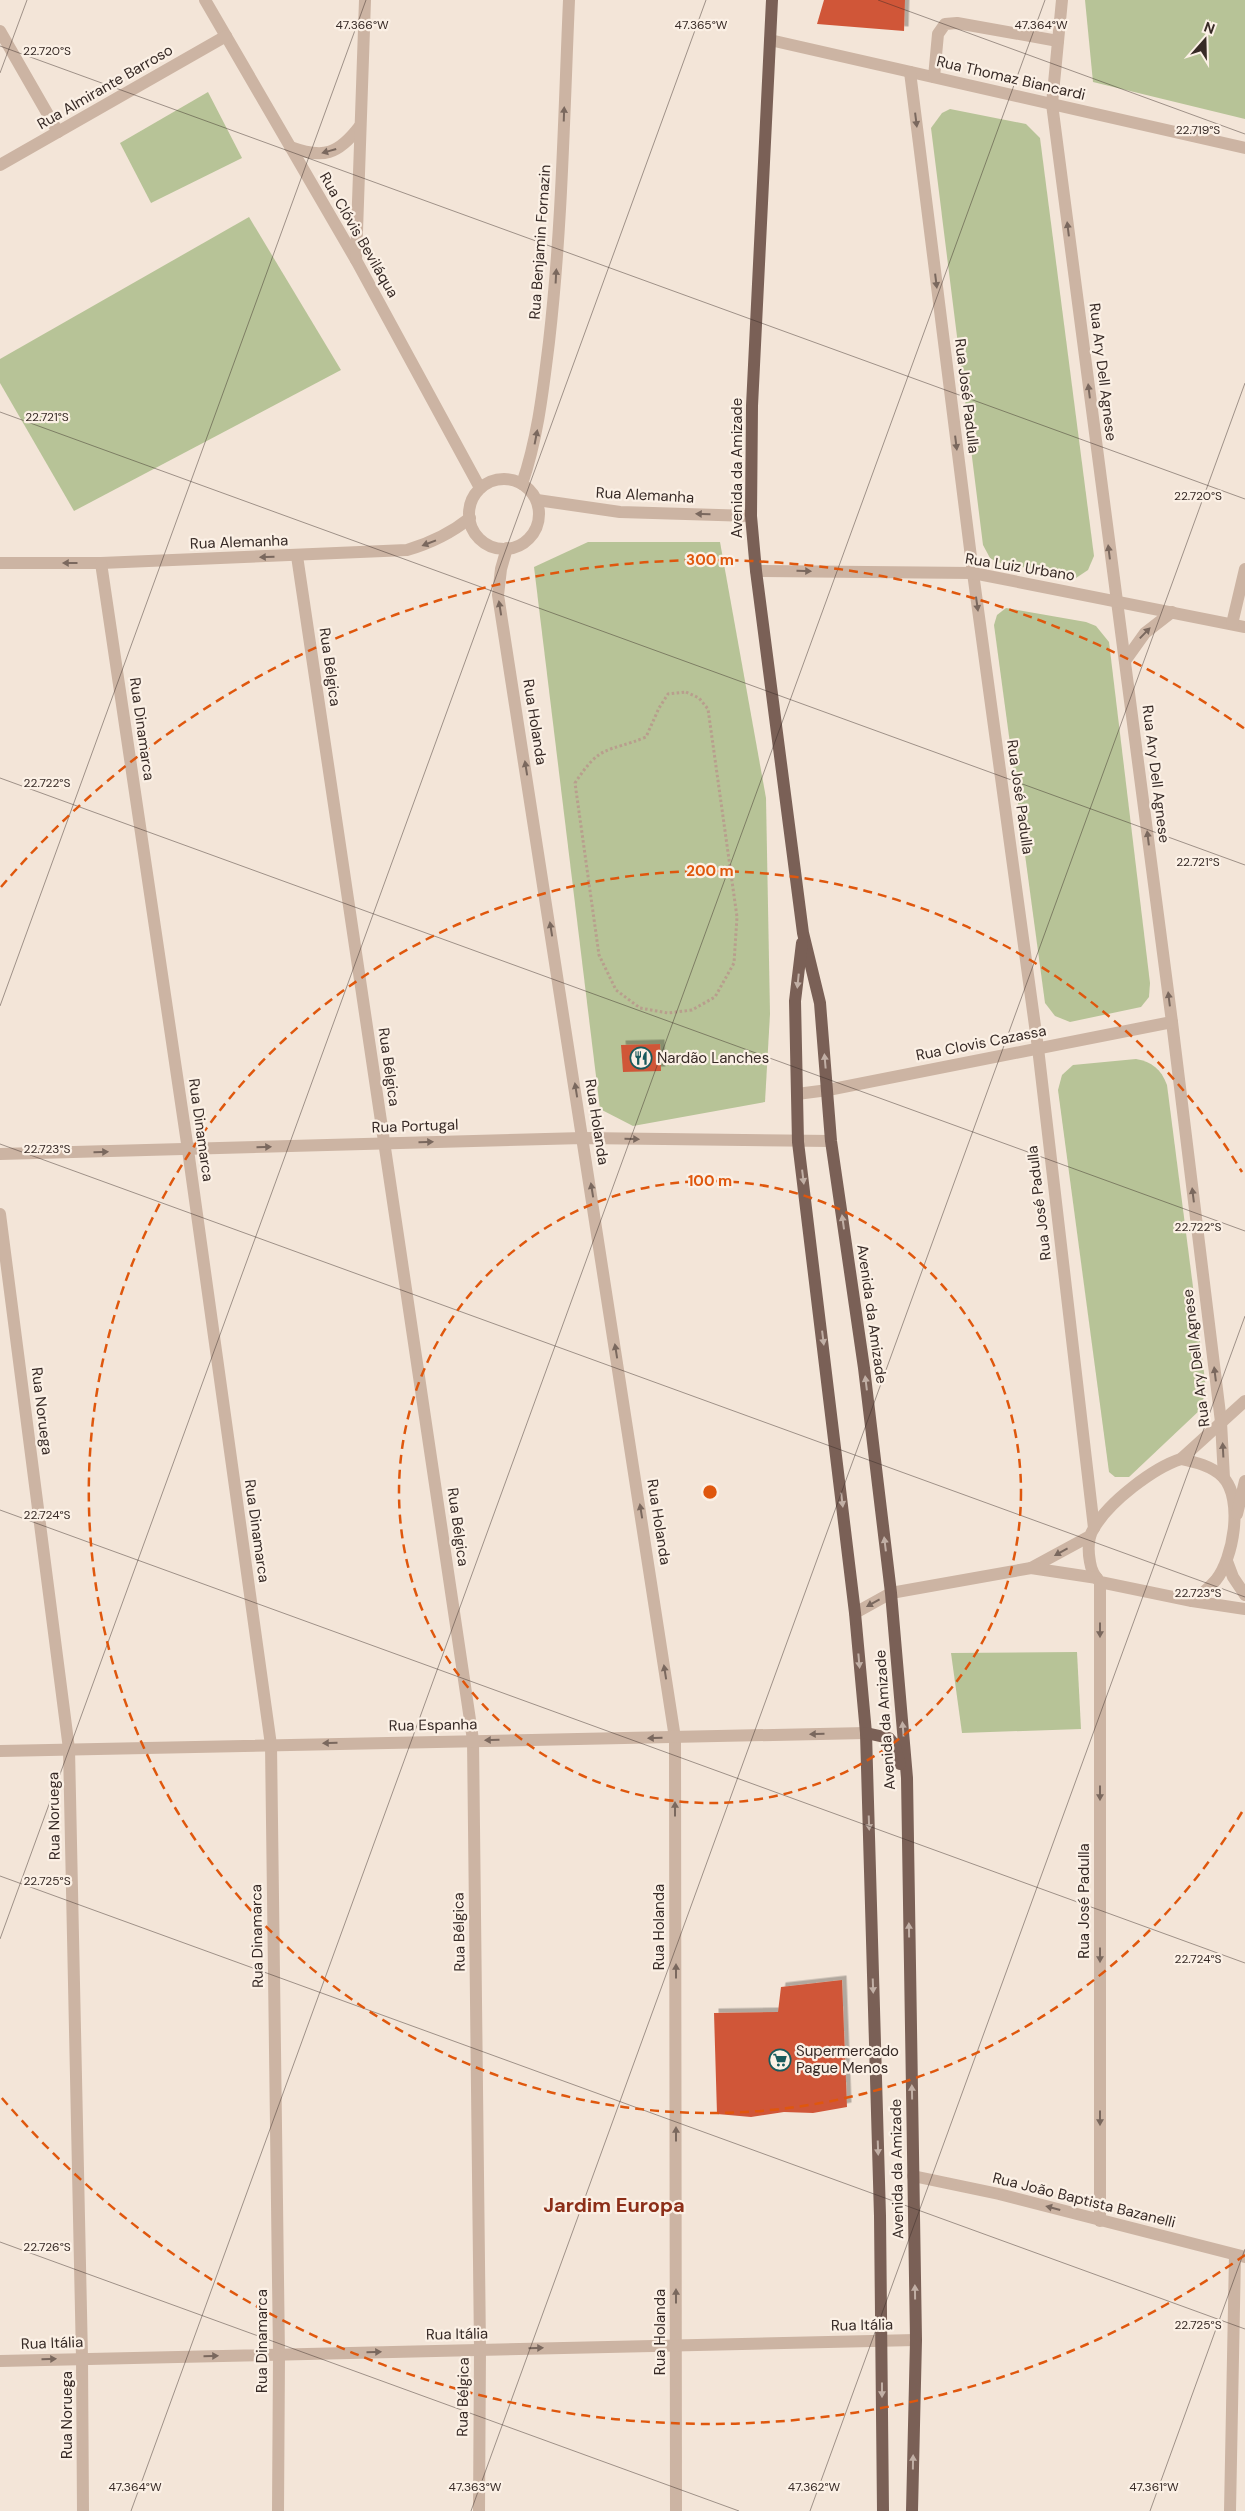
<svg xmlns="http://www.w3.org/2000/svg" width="1245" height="2511" font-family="'DM Sans',sans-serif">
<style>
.green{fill:#b7c397}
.building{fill:#d05739;filter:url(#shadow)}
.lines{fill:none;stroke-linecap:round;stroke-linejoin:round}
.path{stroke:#b89e8d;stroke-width:3;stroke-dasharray:2.5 2.5;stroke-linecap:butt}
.minor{stroke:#ccb4a3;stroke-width:12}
.major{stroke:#7a6056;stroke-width:12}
.oneway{fill:#7a685e}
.oneway2{fill:#c1afa5}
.ticks{fill:none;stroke:#372a26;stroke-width:1;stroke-opacity:0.45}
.ring{fill:none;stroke:#df570d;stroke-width:2.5;stroke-dasharray:9 6}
.labels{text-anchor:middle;stroke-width:4.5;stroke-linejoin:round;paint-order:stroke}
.street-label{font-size:15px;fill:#372a26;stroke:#fbf0e5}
.poi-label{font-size:15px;fill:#372a26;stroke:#fbf0e5;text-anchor:start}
.district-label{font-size:20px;font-weight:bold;fill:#8c2e18;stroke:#fbf0e5}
.ticks-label{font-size:12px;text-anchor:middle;fill:#372a26;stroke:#fbf0e5;stroke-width:4.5;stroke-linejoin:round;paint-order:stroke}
.centre{fill:#df570d;stroke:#fbf0e5;stroke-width:2.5}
.ring-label{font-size:15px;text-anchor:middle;font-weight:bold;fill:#df570d;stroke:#fbf0e5;stroke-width:4.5;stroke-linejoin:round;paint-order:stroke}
</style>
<defs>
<filter id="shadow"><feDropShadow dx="4.5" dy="-4.5" stdDeviation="0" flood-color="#0004"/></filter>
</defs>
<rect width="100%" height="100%" fill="#f3e5d8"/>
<!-- green -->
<g class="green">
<polygon points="1085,0 1245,0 1245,119 1093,82"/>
<polygon points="208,92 242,158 151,203 120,143"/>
<polygon points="950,109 1026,124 1040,138 1094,556 1088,570 1076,578 997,562 990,558 983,545 931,128 942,113"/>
<polygon points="249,217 341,370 74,511 0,383 0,359"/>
<polygon points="588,542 720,542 766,798 770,1014 765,1102 633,1126 600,1109 534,567"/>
<polygon points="1006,608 1086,622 1096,626 1109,642 1150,983 1149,997 1141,1007 1070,1022 1055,1016 1045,1003 994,625 997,615"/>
<path d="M 1136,1059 C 1152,1062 1161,1069 1167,1085 L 1206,1388 L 1201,1409 L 1129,1477 L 1115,1477 L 1109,1472 L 1058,1090 L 1062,1075 L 1073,1065 Z"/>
<polygon points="1077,1652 1081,1729 962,1733 951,1653"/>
</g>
<!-- building -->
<g class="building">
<polygon points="824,0 905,0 904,31 817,24"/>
<polygon points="660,1044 661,1071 623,1072 621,1045"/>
<polygon points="842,1980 847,2107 813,2113 784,2112 751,2117 717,2114 714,2013 778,2012 781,1987"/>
</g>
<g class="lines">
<!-- path -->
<path class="path" d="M 686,692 L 699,698 L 708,709 L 737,917 L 734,963 L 715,997 L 692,1010 L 668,1013 L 640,1008 L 616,990 L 599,955 L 575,783 C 601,743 607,753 646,737 L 659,708 L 668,694 Z"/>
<!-- minor -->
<g class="minor">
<polyline points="205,0 356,260 480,488"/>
<polyline points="1062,0 1052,104 1172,1022 1221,1422 1224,1478"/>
<polyline points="0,31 58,132"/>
<polyline points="770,40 1245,148"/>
<polyline points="910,72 973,573 1038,1048 1094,1528"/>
<polyline points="934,77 938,34 945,24 957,23 1058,41"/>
<path d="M 290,147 C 323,159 338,155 360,126"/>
<polyline points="0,165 226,36"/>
<polyline points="356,260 365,0"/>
<circle cx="504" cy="514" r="35"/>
<path d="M 522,484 C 538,437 543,390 549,342 C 562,229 564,114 569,0"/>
<polyline points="537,500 620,512 751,516"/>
<polyline points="507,548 501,569 498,595 675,1738 676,2511"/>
<polyline points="297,556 473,1740 480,2349 479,2511"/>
<path d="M 0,563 L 101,563 L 407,550 C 431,543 450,534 470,518"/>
<polyline points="101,563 188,1150 271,1745 279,2355 278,2511"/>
<polyline points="756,571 973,573 1245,627"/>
<polyline points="1232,624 1245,569"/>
<polyline points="1125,661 1145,633 1172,612"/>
<polyline points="797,1094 828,1090 1172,1022"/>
<polyline points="0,1154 583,1138 831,1141"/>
<polyline points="0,1214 69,1749 82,2358 83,2511"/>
<path d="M 1181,1459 C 1195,1462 1212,1466 1223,1477 C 1244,1500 1233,1559 1216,1580 C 1209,1588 1201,1595 1192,1601 L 1100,1582 C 1095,1577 1091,1569 1090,1562 C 1088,1551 1088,1537 1094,1528 C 1109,1502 1153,1468 1181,1459 Z"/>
<polyline points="1181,1459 1245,1401"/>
<polyline points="1237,1514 1245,1481"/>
<polyline points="1227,1561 1233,1577 1245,1595"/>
<polyline points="1031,1568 1090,1536"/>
<polyline points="1192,1601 1245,1609"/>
<polyline points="855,1613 891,1593 1031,1568 1097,1578"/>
<polyline points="0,1751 866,1733"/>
<polyline points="913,2176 999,2194 1245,2257"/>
<polyline points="1100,2221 1100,1582"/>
<polyline points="0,2361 916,2340"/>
<polyline points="1230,2511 1235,2255"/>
</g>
<!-- major -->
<g class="major">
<polyline points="772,0 752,406 751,516 756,571 803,933 820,1003 831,1141 864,1368 891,1593 907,1778 916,2340 912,2511"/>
<polyline points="802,943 795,1001 798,1142 855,1613 866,1733 880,2216 883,2511"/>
<polyline points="866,1733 889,1738 894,1744 900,1764"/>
</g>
</g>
<!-- one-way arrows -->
<defs><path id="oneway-solid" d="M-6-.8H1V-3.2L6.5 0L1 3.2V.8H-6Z" transform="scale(1.25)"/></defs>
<g class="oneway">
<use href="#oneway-solid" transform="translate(564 114) rotate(-88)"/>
<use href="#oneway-solid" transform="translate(916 120) rotate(83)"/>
<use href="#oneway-solid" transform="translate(329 151) rotate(164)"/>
<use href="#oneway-solid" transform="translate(1068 229) rotate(-97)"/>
<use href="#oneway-solid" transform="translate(556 276) rotate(-87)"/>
<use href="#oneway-solid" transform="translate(936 281) rotate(83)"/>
<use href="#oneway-solid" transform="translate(1089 391) rotate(-97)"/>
<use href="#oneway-solid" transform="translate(536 437) rotate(-79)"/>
<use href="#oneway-solid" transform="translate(956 443) rotate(83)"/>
<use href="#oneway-solid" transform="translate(703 514) rotate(-178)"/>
<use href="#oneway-solid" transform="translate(429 543) rotate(159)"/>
<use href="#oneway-solid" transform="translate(1109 552) rotate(-97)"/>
<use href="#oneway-solid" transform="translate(267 557) rotate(178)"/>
<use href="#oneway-solid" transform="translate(70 563) rotate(-180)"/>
<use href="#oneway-solid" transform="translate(804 571) rotate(1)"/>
<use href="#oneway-solid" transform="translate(977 604) rotate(82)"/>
<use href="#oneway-solid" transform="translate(500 608) rotate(-99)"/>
<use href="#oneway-solid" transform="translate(1145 633) rotate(-46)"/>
<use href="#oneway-solid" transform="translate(526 768) rotate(-99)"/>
<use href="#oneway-solid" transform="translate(1148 838) rotate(-97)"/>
<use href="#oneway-solid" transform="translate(551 929) rotate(-99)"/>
<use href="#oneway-solid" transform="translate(1169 999) rotate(-97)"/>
<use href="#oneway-solid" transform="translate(576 1090) rotate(-99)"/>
<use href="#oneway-solid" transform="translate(632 1139) rotate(1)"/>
<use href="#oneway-solid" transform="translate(426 1142) rotate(-2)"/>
<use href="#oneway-solid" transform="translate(264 1147) rotate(-2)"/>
<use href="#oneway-solid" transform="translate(101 1152) rotate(-1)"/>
<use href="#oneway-solid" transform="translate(592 1190) rotate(-99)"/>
<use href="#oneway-solid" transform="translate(1193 1195) rotate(-97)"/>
<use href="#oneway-solid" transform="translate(616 1351) rotate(-99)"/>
<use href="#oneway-solid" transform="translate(1215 1374) rotate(-97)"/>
<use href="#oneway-solid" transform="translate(1223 1450) rotate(-93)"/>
<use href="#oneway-solid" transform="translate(641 1511) rotate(-99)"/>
<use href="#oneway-solid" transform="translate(1061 1552) rotate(151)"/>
<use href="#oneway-solid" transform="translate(873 1603) rotate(151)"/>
<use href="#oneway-solid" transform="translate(1100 1630) rotate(90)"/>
<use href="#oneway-solid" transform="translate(665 1672) rotate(-99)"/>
<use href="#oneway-solid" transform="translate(817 1734) rotate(179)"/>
<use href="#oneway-solid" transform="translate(655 1738) rotate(179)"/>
<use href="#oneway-solid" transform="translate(492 1740) rotate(179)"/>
<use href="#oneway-solid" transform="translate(330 1743) rotate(179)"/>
<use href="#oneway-solid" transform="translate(1100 1793) rotate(90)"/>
<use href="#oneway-solid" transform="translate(675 1809) rotate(-90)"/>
<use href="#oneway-solid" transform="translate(1100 1955) rotate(90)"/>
<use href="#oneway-solid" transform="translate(676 1971) rotate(-90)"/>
<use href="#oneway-solid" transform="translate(1100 2118) rotate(90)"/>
<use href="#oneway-solid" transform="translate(676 2134) rotate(-90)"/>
<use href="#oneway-solid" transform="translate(1053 2208) rotate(-165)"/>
<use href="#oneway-solid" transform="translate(676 2296) rotate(-90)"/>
<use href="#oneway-solid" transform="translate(536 2348) rotate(-1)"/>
<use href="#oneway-solid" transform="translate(374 2352) rotate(-2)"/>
<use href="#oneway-solid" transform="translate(211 2356) rotate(-1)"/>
<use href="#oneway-solid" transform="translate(49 2359) rotate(-2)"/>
</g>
<g class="oneway2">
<use href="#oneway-solid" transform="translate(798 981) rotate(96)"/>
<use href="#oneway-solid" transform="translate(825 1061) rotate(-95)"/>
<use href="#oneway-solid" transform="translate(803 1177) rotate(83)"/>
<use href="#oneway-solid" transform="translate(843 1222) rotate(-98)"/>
<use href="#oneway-solid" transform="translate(823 1338) rotate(83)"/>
<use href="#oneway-solid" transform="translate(866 1383) rotate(-97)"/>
<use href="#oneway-solid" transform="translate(842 1500) rotate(83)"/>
<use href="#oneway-solid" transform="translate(885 1544) rotate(-97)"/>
<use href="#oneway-solid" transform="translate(859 1661) rotate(85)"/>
<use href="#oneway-solid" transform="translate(903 1729) rotate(-95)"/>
<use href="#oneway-solid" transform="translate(869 1823) rotate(88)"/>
<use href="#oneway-solid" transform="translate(909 1930) rotate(-91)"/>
<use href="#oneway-solid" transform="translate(873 1986) rotate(88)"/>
<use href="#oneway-solid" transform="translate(912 2092) rotate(-91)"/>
<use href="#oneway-solid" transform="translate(878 2148) rotate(88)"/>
<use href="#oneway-solid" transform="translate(915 2292) rotate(-91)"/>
<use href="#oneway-solid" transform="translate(882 2390) rotate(90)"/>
<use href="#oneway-solid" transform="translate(913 2462) rotate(-89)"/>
</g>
<!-- ticks -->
<path class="ticks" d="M 878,0 L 1245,134M 0,46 L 1245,499M 0,73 L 27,0M 0,412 L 1245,865M 0,778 L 1245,1231M 0,1006 L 366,0M 0,1144 L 1245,1597M 0,1510 L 1245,1963M 0,1876 L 1245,2329M 0,1939 L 706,0M 0,2242 L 739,2511M 131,2511 L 1045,0M 471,2511 L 1245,383M 810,2511 L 1245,1316M 1150,2511 L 1245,2249"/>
<!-- distance rings -->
<g class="ring">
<circle cx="710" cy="1492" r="311"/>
<path d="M1242 1812A621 621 0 1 1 1242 1172"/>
<path d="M1245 2255A932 932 0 0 1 1 2097M1 887A932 932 0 0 1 1245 729"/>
</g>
<!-- icons -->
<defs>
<g id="restaurant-ring" transform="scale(1.125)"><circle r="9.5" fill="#fbf0e5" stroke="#185a5c" stroke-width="1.5"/><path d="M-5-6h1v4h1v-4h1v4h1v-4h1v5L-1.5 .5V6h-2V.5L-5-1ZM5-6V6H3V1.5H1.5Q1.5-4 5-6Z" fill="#185a5c"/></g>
<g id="supermarket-ring" transform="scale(1.125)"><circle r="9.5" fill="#fbf0e5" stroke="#185a5c" stroke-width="1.5"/><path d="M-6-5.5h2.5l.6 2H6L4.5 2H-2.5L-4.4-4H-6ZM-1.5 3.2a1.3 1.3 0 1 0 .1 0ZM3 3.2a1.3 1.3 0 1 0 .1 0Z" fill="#185a5c"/></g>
</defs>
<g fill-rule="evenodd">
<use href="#restaurant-ring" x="641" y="1058"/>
<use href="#supermarket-ring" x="780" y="2060"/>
</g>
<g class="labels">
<!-- street labels -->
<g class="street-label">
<text transform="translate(1011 78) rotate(13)" y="5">Rua Thomaz Biancardi</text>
<text transform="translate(105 87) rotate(-30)" y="5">Rua Almirante Barroso</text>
<text transform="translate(359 235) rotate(60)" y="5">Rua Clóvis Beviláqua</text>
<text transform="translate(540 242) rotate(-86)" y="5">Rua Benjamin Fornazin</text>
<text transform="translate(1103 372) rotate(83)" y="5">Rua Ary Dell Agnese</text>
<text transform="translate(967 396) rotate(83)" y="5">Rua José Padulla</text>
<text transform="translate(737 468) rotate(-90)" y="5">Avenida da Amizade</text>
<text transform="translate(645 495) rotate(3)" y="5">Rua Alemanha</text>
<text transform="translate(239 542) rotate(-2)" y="5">Rua Alemanha</text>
<text transform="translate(1020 567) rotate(9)" y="5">Rua Luiz Urbano</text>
<text transform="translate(330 667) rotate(82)" y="5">Rua Bélgica</text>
<text transform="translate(535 722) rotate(81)" y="5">Rua Holanda</text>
<text transform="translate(142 729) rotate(82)" y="5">Rua Dinamarca</text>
<text transform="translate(1156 774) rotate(83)" y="5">Rua Ary Dell Agnese</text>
<text transform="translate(1020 797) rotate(82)" y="5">Rua José Padulla</text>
<text transform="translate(981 1043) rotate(-11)" y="5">Rua Clovis Cazassa</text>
<text transform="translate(389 1067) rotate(82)" y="5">Rua Bélgica</text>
<text transform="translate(597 1122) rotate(81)" y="5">Rua Holanda</text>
<text transform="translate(415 1126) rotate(-2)" y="5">Rua Portugal</text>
<text transform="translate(201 1130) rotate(82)" y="5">Rua Dinamarca</text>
<text transform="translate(1039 1203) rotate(-97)" y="5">Rua José Padulla</text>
<text transform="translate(872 1314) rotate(82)" y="5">Avenida da Amizade</text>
<text transform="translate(1196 1358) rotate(-97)" y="5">Rua Ary Dell Agnese</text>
<text transform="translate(42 1411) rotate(83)" y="5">Rua Noruega</text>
<text transform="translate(659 1522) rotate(81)" y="5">Rua Holanda</text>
<text transform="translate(458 1527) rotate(82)" y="5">Rua Bélgica</text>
<text transform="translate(257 1531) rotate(82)" y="5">Rua Dinamarca</text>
<text transform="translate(885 1720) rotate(-94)" y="5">Avenida da Amizade</text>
<text transform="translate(433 1725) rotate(-1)" y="5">Rua Espanha</text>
<text transform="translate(54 1816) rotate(-91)" y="5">Rua Noruega</text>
<text transform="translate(1084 1901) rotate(-90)" y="5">Rua José Padulla</text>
<text transform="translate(659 1927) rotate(-90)" y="5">Rua Holanda</text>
<text transform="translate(459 1932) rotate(-91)" y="5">Rua Bélgica</text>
<text transform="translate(257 1936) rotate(-91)" y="5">Rua Dinamarca</text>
<text transform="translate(897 2169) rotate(-91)" y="5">Avenida da Amizade</text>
<text transform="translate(1084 2200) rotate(14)" y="5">Rua João Baptista Bazanelli</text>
<text transform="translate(862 2325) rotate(-1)" y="5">Rua Itália</text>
<text transform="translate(660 2332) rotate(-90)" y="5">Rua Holanda</text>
<text transform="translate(457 2334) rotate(-1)" y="5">Rua Itália</text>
<text transform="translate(262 2341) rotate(-90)" y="5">Rua Dinamarca</text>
<text transform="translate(52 2343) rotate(-2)" y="5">Rua Itália</text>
<text transform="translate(463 2397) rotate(-89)" y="5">Rua Bélgica</text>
<text transform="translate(67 2415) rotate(-90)" y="5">Rua Noruega</text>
</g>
<!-- poi labels -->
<g class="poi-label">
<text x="657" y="1063">Nardão Lanches</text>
<text x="796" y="2056">Supermercado<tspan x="796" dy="17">Pague Menos</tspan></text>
</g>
<!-- district labels -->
<g class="district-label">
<text x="614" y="2212">Jardim Europa</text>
</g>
</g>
<g class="ticks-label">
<text x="701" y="29">47.365°W</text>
<text x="1041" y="29">47.364°W</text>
<text x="362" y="29">47.366°W</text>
<text x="47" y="55">22.720°S</text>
<text x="1198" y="134">22.719°S</text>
<text x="47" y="421">22.721°S</text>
<text x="1198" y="500">22.720°S</text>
<text x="47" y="787">22.722°S</text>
<text x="1198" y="866">22.721°S</text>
<text x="47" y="1153">22.723°S</text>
<text x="1198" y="1231">22.722°S</text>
<text x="47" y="1519">22.724°S</text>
<text x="1198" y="1597">22.723°S</text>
<text x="47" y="1885">22.725°S</text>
<text x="1198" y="1963">22.724°S</text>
<text x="47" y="2251">22.726°S</text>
<text x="1198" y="2329">22.725°S</text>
<text x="135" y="2491">47.364°W</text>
<text x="475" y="2491">47.363°W</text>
<text x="814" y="2491">47.362°W</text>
<text x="1154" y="2491">47.361°W</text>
</g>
<circle cx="710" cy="1492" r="8" class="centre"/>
<g class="ring-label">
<text x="710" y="565">300 m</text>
<text x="710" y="876">200 m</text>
<text x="710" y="1186">100 m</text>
</g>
<!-- north arrow -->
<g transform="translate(1205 40) rotate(20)" stroke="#fbf0e5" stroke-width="4" paint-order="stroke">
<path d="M0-4L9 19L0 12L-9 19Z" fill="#372a26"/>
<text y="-8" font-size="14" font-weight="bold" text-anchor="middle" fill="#372a26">N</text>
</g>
</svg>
